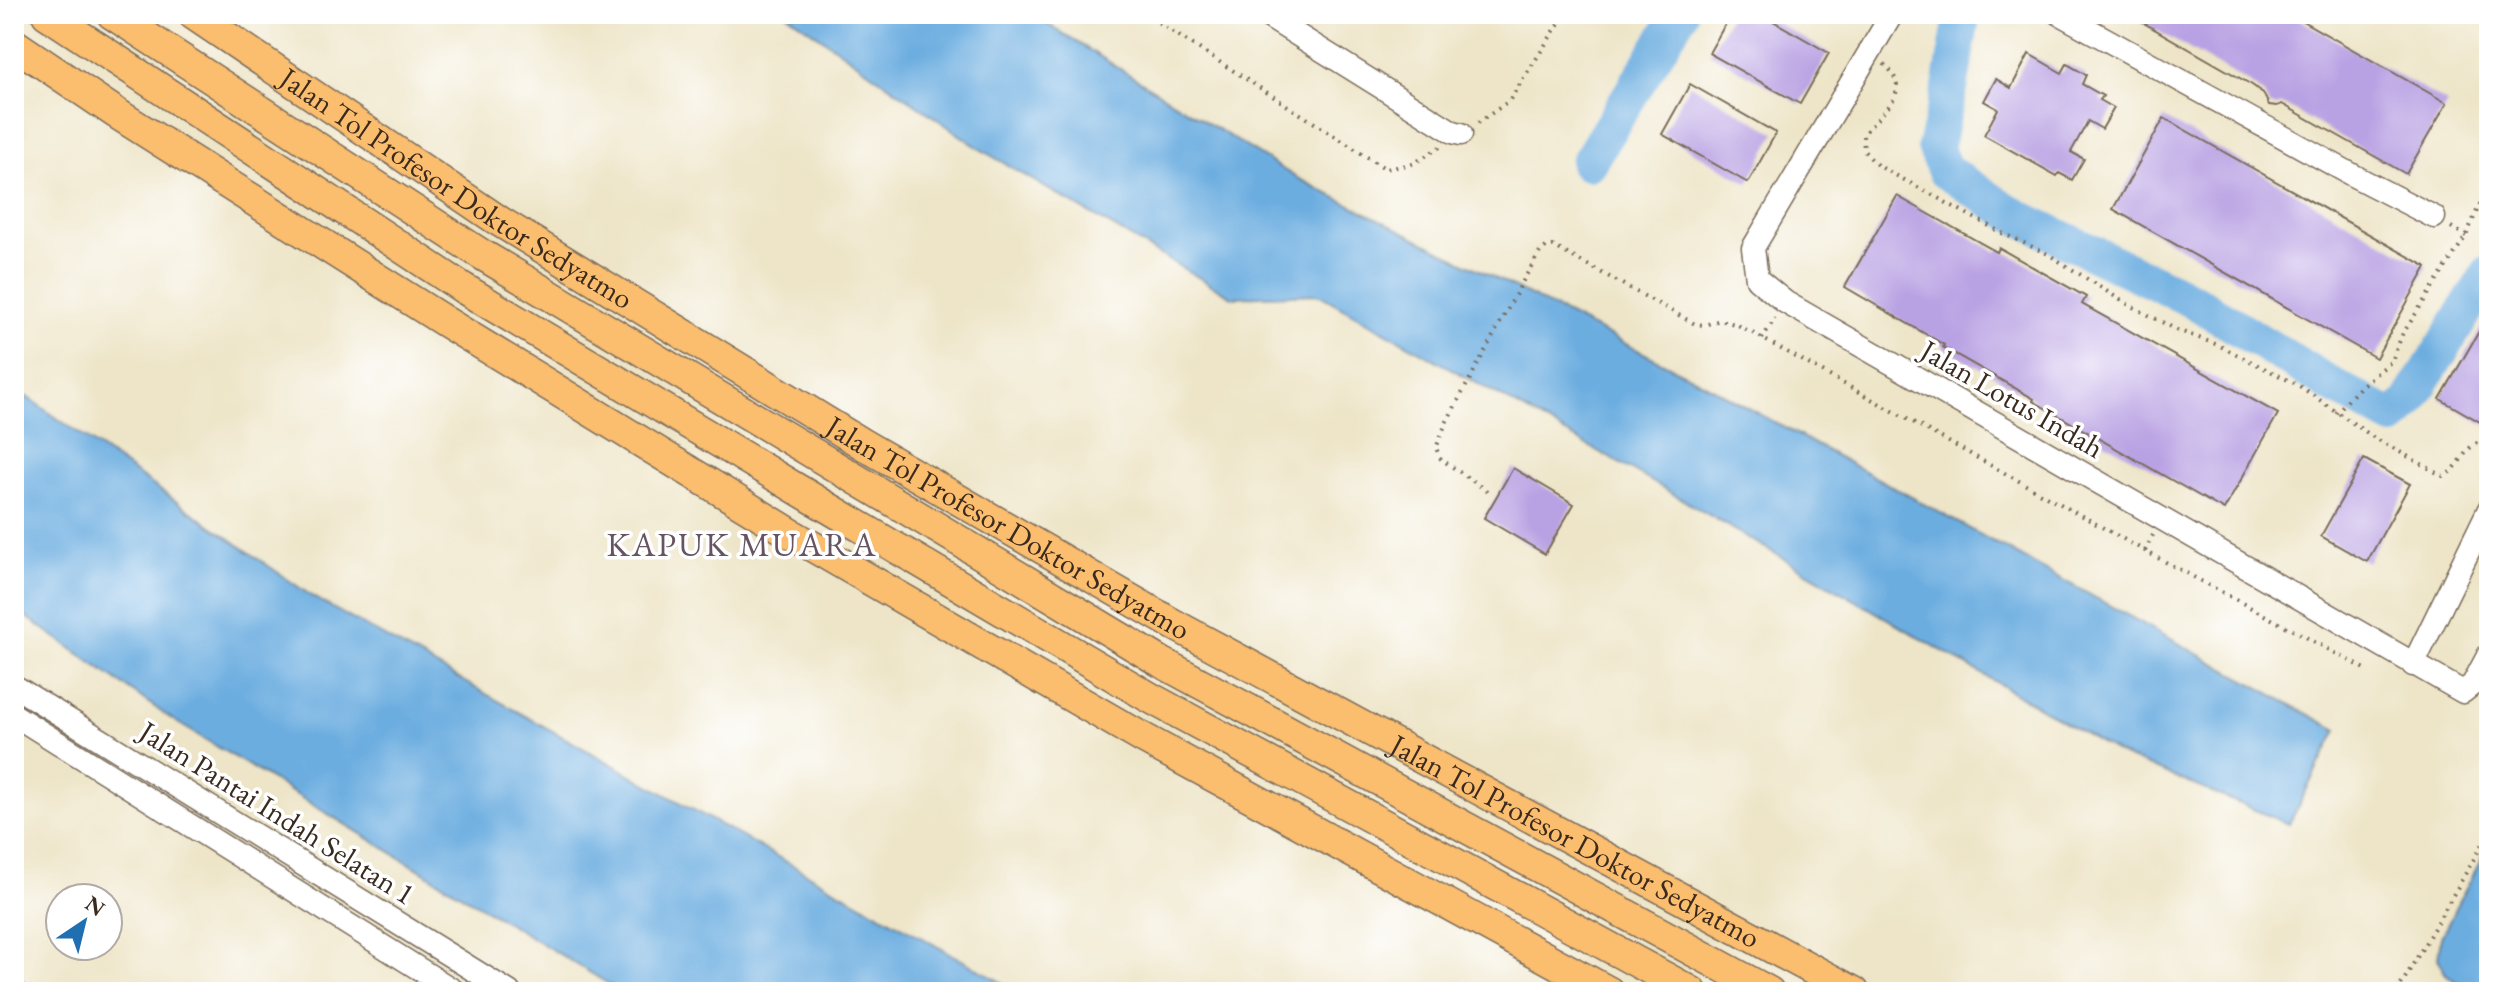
<svg xmlns="http://www.w3.org/2000/svg" width="2503" height="1006" font-family="'EB Garamond',serif">
<style>
.water{fill:#6cade0;stroke:#546c7f;stroke-width:2}
.lines{fill:none;stroke-linecap:round;stroke-linejoin:round}
.river{stroke:#6cade0;stroke-width:36}
.building{fill:#b9a2e3}
.minor-casing{stroke:#7a6b5a;stroke-width:25}
.highway-casing{stroke:#7a6b5a;stroke-width:33}
.path{stroke:#7a6b5a;stroke-width:4;stroke-dasharray:2 6;stroke-linecap:butt}
.minor{stroke:#fff;stroke-width:22}
.highway{stroke:#fbbd6e;stroke-width:30}
.labels{text-anchor:middle;stroke-width:7;stroke-linejoin:round;paint-order:stroke}
.street-label{font-size:30px;fill:#3b2a1e;stroke:#fff}
.quarter-label{font-size:34px;letter-spacing:2px;fill:#675463;stroke:#fff}
</style>
<rect width="100%" height="100%" fill="#fff"/>
<filter id="ink" filterUnits="userSpaceOnUse"><feTurbulence type="fractalNoise" baseFrequency=".0125" numOctaves="2"/><feDisplacementMap in="SourceGraphic" scale="16" xChannelSelector="R" yChannelSelector="G"/><feConvolveMatrix kernelMatrix="1 2 1 2 8 2 1 2 1" color-interpolation-filters="sRGB"/></filter>
<filter id="wash" filterUnits="userSpaceOnUse"><feTurbulence type="fractalNoise" baseFrequency=".006" numOctaves="4" result="noise"/><feDisplacementMap in="SourceGraphic" scale="32" xChannelSelector="R" yChannelSelector="G"/><feGaussianBlur stdDeviation="1.8" result="paint"/><feColorMatrix in="noise" values="0 0 0 0 0 0 0 0 0 0 0 0 0 0 0 0 0 1.4 0 .05"/><feComposite in="paint" operator="in"/></filter>
<g filter="url(#wash)">
<rect width="100%" height="100%" fill="#eee5c8"/>
<!-- water -->
<g class="water">
<polygon points="787,14 1031,14 1297,178 1703,383 2337,730 2289,824 2123,756 1642,476 1318,294 1232,297 980,149"/>
<polygon points="14,388 313,597 1019,992 622,992 173,720 14,608"/>
<polygon points="2489,844 2489,992 2467,991 2445,973 2438,958 2441,937"/>
</g>
<g class="lines">
<!-- river -->
<g class="river">
<polyline points="1961,23 1950,88 1935,147 1945,171 2016,216 2194,301 2328,383 2393,418 2409,402 2489,273"/>
<polyline points="1588,163 1680,14"/>
</g>
</g>
<g id="blocks">
<!-- building -->
<g class="building">
<polygon points="1731,14 1761,14 1829,53 1800,104 1709,53"/>
<polygon points="2128,14 2290,14 2447,103 2406,174 2282,104 2277,106 2269,105 2263,93 2252,85"/>
<polygon points="2029,54 2062,73 2067,64 2086,75 2082,84 2103,96 2100,100 2114,108 2102,129 2088,121 2071,152 2084,159 2072,180 2059,173 2057,176 1984,135 1998,109 1984,101 1996,79 2011,88"/>
<polygon points="1690,84 1776,133 1748,183 1662,134"/>
<polygon points="2164,118 2427,267 2376,358 2113,209"/>
<polygon points="1897,196 1997,252 1999,248 2086,297 2082,304 2278,414 2224,510 2033,401 2034,399 1943,347 1944,345 1845,287"/>
<polygon points="2489,314 2489,427 2440,399"/>
<polygon points="2364,459 2410,484 2367,562 2321,536"/>
<polygon points="1513,468 1574,504 1545,554 1484,518"/>
</g>
</g>
</g>
<g filter="url(#ink)">
<use href="#blocks" fill-opacity="0" stroke="#7a6b5a" stroke-width="2"/>
<g class="lines">
<!-- minor casing -->
<g class="minor-casing">
<g id="minor">
<polyline points="1264,14 1453,132 1461,134"/>
<polyline points="1892,14 1753,248 1757,279 1785,302 2463,692 2473,684 2489,654"/>
<polyline points="2060,14 2358,178 2434,217"/>
<polyline points="2413,665 2489,509"/>
<polyline points="14,686 509,992"/>
<polyline points="14,715 456,992"/>
<polyline points="14,991 15,992"/>
</g>
</g>
<!-- highway casing -->
<g class="highway-casing">
<g id="highway">
<polyline points="47,14 463,288 822,504 1149,697 1692,992"/>
<polyline points="112,14 481,254 1161,662 1769,992"/>
<path id="s1" d="M 193,14 L 499,221 L 864,445 L 1173,624 L 1854,992"/>
<polyline points="14,44 116,113 444,321 798,538 1141,737 1609,992"/>
</g>
</g>
<!-- path -->
<g class="path">
<polyline points="1145,14 1386,169 1413,164 1440,147"/>
<path d="M 1884,64 C 1916,93 1881,111 1863,135 L 1864,151 L 1877,165 L 2002,233 L 2048,254 L 2122,301 L 2177,330 L 2218,345 L 2298,385 L 2373,437 L 2443,476 C 2464,468 2464,438 2489,442"/>
<polyline points="1478,123 1509,101 1565,14"/>
<polyline points="2451,227 2466,236"/>
<polyline points="1762,339 1775,318"/>
<polyline points="2336,413 2361,386 2392,361 2402,335 2466,236 2489,183"/>
<polyline points="1487,491 1441,459 1436,448 1446,423 1524,279 1540,252 1546,247 1553,246 1695,324 1705,325 1720,320 1738,325 2145,551 2369,671"/>
<polyline points="2145,551 2153,535"/>
<polyline points="2397,992 2489,833"/>
</g>
<!-- minor -->
<use href="#minor" class="minor"/>
<!-- highway -->
<use href="#highway" class="highway"/>
</g>
</g>
<g class="labels">
<!-- street labels -->
<g class="street-label">
<text dy="10" stroke="none"><textPath href="#s1" startOffset="316">Jalan Tol Profesor Doktor Sedyatmo</textPath></text>
<text transform="translate(2012 399) rotate(30)" y="10">Jalan Lotus Indah</text>
<text dy="10" stroke="none"><textPath href="#s1" startOffset="964">Jalan Tol Profesor Doktor Sedyatmo</textPath></text>
<text transform="translate(277 813) rotate(32)" y="10">Jalan Pantai Indah Selatan 1</text>
<text dy="10" stroke="none"><textPath href="#s1" startOffset="1612">Jalan Tol Profesor Doktor Sedyatmo</textPath></text>
</g>
<!-- quarter labels -->
<g class="quarter-label">
<text x="742" y="556">KAPUK MUARA</text>
</g>
</g>
<!-- margin -->
<rect width="2503" height="1006" fill="none" stroke="#fff" stroke-width="48"/>
<!-- north arrow -->
<g transform="translate(84 922) rotate(35)"><circle r="38" fill="#ffffff" stroke="#b1aaa5" stroke-width="2"/>
<path d="M0-6L14 30L0 20L-14 30Z" fill="#1f6fb2"/>
<text y="-12" font-size="22" font-weight="bold" text-anchor="middle" fill="#3b2a1e">N</text>
</g>
</svg>
